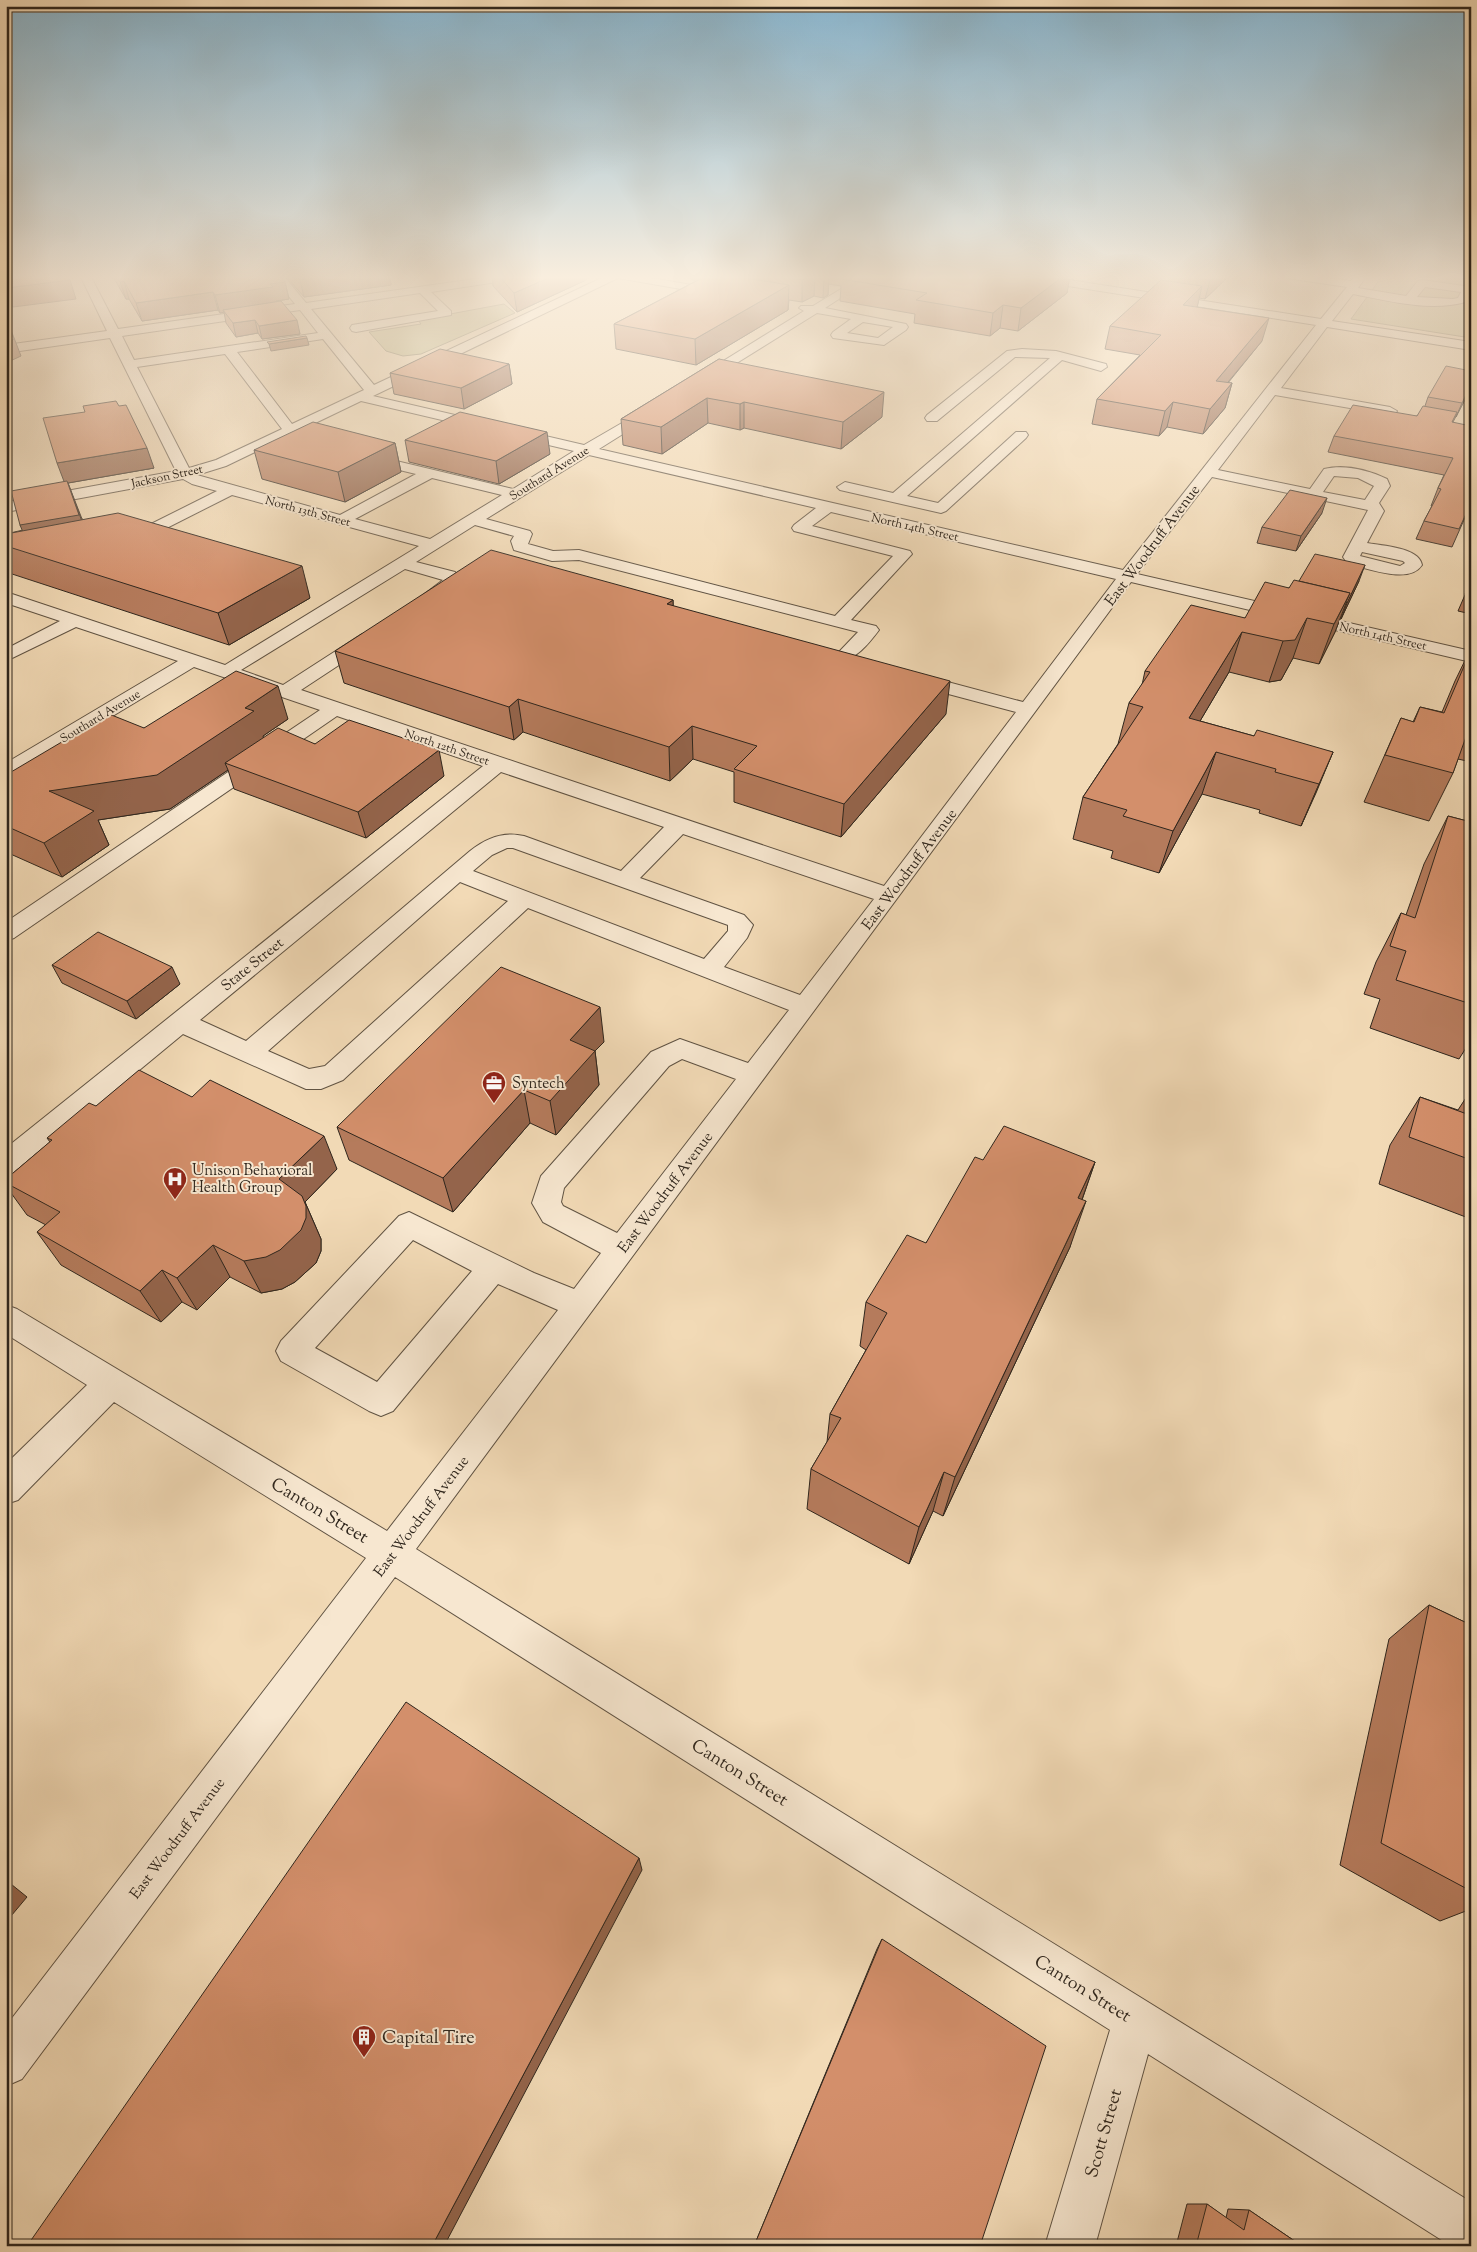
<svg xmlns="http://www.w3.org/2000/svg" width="1477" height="2252" font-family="'Sorts Mill Goudy',serif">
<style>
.green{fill:#c2bd89;stroke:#787253}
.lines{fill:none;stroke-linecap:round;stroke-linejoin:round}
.minor-casing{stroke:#605343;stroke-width:2}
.minor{fill:#f7e7d0;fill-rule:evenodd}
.wall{fill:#b57b5c;stroke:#2f261d}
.shaded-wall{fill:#94644b;stroke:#2f261d}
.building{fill:#d38f6b;stroke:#2f261d}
.labels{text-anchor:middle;stroke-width:4;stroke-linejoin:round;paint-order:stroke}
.far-street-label{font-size:12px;fill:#2f261d;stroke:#f7e7d0}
.street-label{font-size:15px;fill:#2f261d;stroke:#f7e7d0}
.poi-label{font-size:15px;fill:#2f261d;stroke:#f7e7d0;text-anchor:start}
.near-street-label{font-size:18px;fill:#2f261d;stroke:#f7e7d0}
.near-poi-label{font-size:18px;fill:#2f261d;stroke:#f7e7d0;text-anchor:start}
</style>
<rect width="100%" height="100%" fill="#f2dab6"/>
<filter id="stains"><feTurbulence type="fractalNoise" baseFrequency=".004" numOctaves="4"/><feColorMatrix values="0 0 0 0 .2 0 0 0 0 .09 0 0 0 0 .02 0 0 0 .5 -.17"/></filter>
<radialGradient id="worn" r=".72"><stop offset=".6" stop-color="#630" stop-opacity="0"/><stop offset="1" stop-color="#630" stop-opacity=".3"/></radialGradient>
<!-- green -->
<g class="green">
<polygon points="1383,275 1471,275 1471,338 1351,319"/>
<polygon points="504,304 515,313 421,354 403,356 386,351 369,332 421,324 418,320"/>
</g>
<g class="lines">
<!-- minor casing -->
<g class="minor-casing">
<g id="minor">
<path d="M 80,275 L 90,275 L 118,329 L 295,304 L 272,275 L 283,275 L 306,303 L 503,275 L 529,275 L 524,278 L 431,292 L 451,311 L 451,315 L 356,332 L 352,331 L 350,328 L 352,325 L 438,311 L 420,293 L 311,309 L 374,385 L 608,275 L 635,275 L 725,291 L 725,295 L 721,296 L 618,278 L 373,396 L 584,445 L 653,405 L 660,409 L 658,412 L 599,449 L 1123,570 L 1316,325 L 1017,278 L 1012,275 L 1037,275 L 1321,319 L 1347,287 L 1286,278 L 1281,275 L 1307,275 L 1351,281 L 1356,275 L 1367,275 L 1358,288 L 1406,296 L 1418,281 L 1422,280 L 1471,287 L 1471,295 L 1466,302 C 1430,312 1389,301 1353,294 L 1332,321 L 1471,342 L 1471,350 L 1327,327 L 1281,388 L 1390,407 L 1397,411 L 1395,414 L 1390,415 L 1275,395 L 1218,470 L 1310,489 L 1324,469 C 1345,464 1368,470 1387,479 L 1390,486 L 1379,503 L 1384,511 L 1367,543 C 1382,546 1419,547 1422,565 C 1409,585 1368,568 1348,564 L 1343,557 L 1368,510 L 1212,477 L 1137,574 L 1471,651 L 1471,662 L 1131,582 L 416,1549 L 1471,2202 L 1471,2246 L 1451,2246 L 1148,2054 L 1095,2246 L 1045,2246 L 1110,2030 L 395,1577 L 22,2079 L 6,2086 L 6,2026 L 366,1558 L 114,1402 L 18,1500 L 6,1504 L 6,1464 L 87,1385 L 6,1334 L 6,1305 L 17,1309 L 387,1531 L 558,1310 L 498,1284 L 393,1411 L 381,1416 L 369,1411 L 281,1361 L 276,1351 L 281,1341 L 399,1216 L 409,1212 L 534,1273 L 574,1289 L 601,1253 L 543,1222 L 532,1203 L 541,1176 L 651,1052 L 680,1039 L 748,1063 L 789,1010 L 528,908 L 343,1080 L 321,1089 L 306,1089 L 183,1034 L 16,1172 L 6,1175 L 6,1148 L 483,766 L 337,716 L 14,938 L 6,941 L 6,922 L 320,710 L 194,667 L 13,776 L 6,778 L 6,763 L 178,661 L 76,627 L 6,661 L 6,649 L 60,621 L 6,603 L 6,592 L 225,665 L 419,546 L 232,495 L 141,541 L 129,541 L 127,538 L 129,535 L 217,491 L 192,484 L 183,479 L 6,512 L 6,502 L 176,471 L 110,338 L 6,353 L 6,345 L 107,331 ZM 1425,287 L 1461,292 L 1458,298 L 1453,299 L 1417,297 ZM 300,310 L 318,333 L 134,360 L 122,336 ZM 323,339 L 364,390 L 292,424 L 237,352 ZM 225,354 L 282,429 L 216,460 L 189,468 L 137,367 ZM 361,401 L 574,451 L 513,489 L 363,453 L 358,454 L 356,457 L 358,460 L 416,474 L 340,515 L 197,475 L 226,466 ZM 589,455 L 816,508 L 794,525 L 792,528 L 794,531 L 893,556 L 835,616 L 579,550 L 553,551 L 528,544 L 532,534 L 530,531 L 486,519 ZM 1334,476 L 1358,478 L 1374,486 L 1365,500 L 1323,492 ZM 432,478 L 502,495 L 430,539 L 355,519 ZM 831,512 L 1116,579 L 1023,702 L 914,673 L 907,675 L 905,679 L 907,683 L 1016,712 L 884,886 L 301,690 L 374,642 L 377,638 L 374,634 L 362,634 L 283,685 L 241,670 L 405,569 L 443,580 L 418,599 L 421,603 L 433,603 L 461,582 L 455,572 L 416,562 L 475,525 L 514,536 L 511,541 L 514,550 L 552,561 L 579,560 L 858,632 L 836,655 L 839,659 C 854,663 870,642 879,630 L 876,626 L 851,620 L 912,554 L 910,551 L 812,526 ZM 1362,552 L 1403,561 L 1405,563 L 1400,566 L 1360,556 ZM 501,772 L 664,827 L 621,871 L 524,836 C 504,831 486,838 470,851 L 246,1041 L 200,1020 ZM 683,834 L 874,899 L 800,995 L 724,967 L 747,938 L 753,925 L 744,915 L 640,878 ZM 507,848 L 513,848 L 728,925 L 728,931 L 704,959 L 473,871 L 492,855 ZM 460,882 L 508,901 L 325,1066 L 309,1069 L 268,1051 ZM 682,1059 L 736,1079 L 617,1233 L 563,1206 L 561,1202 L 564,1188 L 669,1066 ZM 413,1240 L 472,1271 L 377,1382 L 315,1348 Z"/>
<path d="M 864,275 L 876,275 L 825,308 L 906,324 L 908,327 L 906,330 L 884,345 L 833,338 L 831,335 L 833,332 L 851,319 L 817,313 L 703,384 L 698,385 L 691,381 L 804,311 L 799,308 L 801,306 L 813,306 ZM 863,322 L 893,327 L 878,338 L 847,333 Z"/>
<polygon points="1022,349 1056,351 1106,364 1107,367 1101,371 1062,360 907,496 938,503 1016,432 1026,432 1028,435 1026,438 946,511 941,513 840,490 837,487 845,482 893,493 1050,358 1015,357 937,421 927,421 925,418 927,415 1007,351"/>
</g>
</g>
<!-- minor -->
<use href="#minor" class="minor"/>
</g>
<!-- wall -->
<g class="wall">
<polygon points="112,275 279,275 285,282 289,299 276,301 276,302 300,334 262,339 258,333 236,337 226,323 224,312 220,313 218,310 142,321 129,299 126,299"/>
<polygon points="285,275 390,275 391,285 304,297"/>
<polygon points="492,275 586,275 586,280 517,312 493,286"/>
<polygon points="684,275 1070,275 1067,293 1018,331 1000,328 990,336 914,323 915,314 840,301 841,286 828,284 828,295 823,298 814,296 802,302 789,300 788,310 696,365 616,349 614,324 696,281 693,280"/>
<polygon points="1170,275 1230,275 1205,299 1199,298 1197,307 1262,341 1228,383 1232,383 1225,408 1203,434 1167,427 1159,436 1092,424 1097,399 1140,355 1105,349 1110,326 1169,281"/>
<polygon points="719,359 882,417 841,449 744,428 740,430 708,423 662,454 623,445 621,419"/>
<polygon points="509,364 512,384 464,409 394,394 390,373"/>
<polygon points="1471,371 1471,388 1453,422 1471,504 1452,547 1416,539 1424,521 1432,506 1431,506 1438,488 1444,475 1328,452 1334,436 1417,416 1425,406 1428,397"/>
<polygon points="405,440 550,454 499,484 409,462"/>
<polygon points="395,443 401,472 345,502 262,479 254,450"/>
<polygon points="154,468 68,483 82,519 310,598 229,645 6,572 6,534 23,530 20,525 64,482"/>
<polygon points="1322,513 1296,551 1257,543 1262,527"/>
<polygon points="1299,581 1359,581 1341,619 1340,619 1335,632 1319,664 1293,658 1281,680 1269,682 1229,672 1200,721 1254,736 1333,752 1301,826 1259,813 1260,810 1202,794 1159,873 1111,858 1113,851 1073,839 1083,797 1118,744 1129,703 1142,685 1145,671 1245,618"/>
<polygon points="1471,581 1471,614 1458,611"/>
<polygon points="673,600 673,606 946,714 841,837 734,802 734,772 693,759 670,781 523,732 514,740 344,683 335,651"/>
<polygon points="1471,648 1471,762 1458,759 1453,773 1429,821 1364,802 1401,718 1413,722 1420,707 1442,712 1455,681"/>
<polygon points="288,719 263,736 263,738 315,744 444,776 366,838 234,789 228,770 170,809 98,820 109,845 62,877 6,852 6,775 144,728"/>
<polygon points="1448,816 1471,822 1471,1040 1459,1059 1370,1028 1380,999 1364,994 1376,962 1401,913 1406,915 1424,864"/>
<polygon points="52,965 180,984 136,1019 62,983"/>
<polygon points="604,1042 595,1051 599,1085 556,1135 530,1123 453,1212 349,1160 337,1127"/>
<polygon points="1471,1090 1471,1219 1379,1184 1390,1145 1420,1097 1458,1110"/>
<polygon points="96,1106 337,1169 305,1202 321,1239 321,1251 316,1263 295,1282 282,1289 261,1293 230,1277 197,1310 182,1302 161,1322 61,1265 37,1232 46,1225 27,1215 6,1186 6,1179 50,1142 47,1138"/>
<polygon points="983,1160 1095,1162 1082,1200 1070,1247 943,1516 933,1511 909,1564 807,1509 811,1469 827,1442 830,1414 866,1350 860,1346 866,1302 926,1243"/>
<polygon points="1429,1605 1471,1625 1471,1909 1440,1921 1340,1865 1389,1639"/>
<polygon points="882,1939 980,2246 754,2246 877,1949"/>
<polygon points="1187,2204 1207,2204 1226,2218 1228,2209 1249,2210 1302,2246 1176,2246"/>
</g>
<!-- shaded-wall -->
<g class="shaded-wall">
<polygon points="337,275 390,275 391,285 304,297 300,280"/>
<polygon points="555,275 586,275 586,280 517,312 514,293"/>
<polygon points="813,275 815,275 814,296 802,302 802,280"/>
<polygon points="826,275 829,275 828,295 823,298 824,276"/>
<polygon points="841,275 861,275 841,279"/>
<polygon points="1065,275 1070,275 1067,293 1018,331 1021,308"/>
<polygon points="1216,275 1230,275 1205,299 1210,280"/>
<polygon points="70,280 76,299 13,307 6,291 6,288"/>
<polygon points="124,281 129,299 126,299 120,282"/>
<polygon points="285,282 289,299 276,301 277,305 223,310 224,312 220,313 215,295 270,284"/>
<polygon points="789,285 788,310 696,365 695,339"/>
<polygon points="1202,286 1197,308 1183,305"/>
<polygon points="213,292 218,310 142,321 136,303"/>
<polygon points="1003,305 1000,328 990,336 993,313"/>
<polygon points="6,317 21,356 6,363"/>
<polygon points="1269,318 1262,341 1209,405 1216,381"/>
<polygon points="255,320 258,333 236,337 233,323"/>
<polygon points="297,320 300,334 262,339 259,326"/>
<polygon points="307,338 309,345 271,351 269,344"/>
<polygon points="509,364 512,384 464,409 461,388"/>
<polygon points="1232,383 1225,408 1203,434 1210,409"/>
<polygon points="1471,385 1471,388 1456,417 1462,403"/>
<polygon points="884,392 882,417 841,449 843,422"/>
<polygon points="707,398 708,423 662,454 661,427"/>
<polygon points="744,402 744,428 740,430 740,404"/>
<polygon points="1173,402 1167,427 1159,436 1165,411"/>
<polygon points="547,432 550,454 499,484 496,461"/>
<polygon points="395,443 401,472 345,502 338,472"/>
<polygon points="147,448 154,468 68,483 88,538 30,549 20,525 65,484 57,463"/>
<polygon points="1327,498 1322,513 1296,551 1301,536"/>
<polygon points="1365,565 1359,581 1341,619 1347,603"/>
<polygon points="302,566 310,598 229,645 218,613"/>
<polygon points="1350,593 1335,632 1319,664 1334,624"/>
<polygon points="673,600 674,631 667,604"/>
<polygon points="1307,618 1293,658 1281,680 1269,682 1283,641"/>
<polygon points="1242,632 1229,672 1177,760 1189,718"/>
<polygon points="950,681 946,714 841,837 844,804"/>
<polygon points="278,686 288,719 263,736 265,745 225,763 228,770 170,809 98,820 109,845 62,877 44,843 49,791 245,708"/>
<polygon points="518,699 523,732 514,740 509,707"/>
<polygon points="692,726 693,759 670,781 669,747"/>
<polygon points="439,750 444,776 366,838 358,812"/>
<polygon points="1216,752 1202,794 1159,873 1173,831"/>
<polygon points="1333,752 1316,793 1301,826 1319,784"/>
<polygon points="172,967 180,984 136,1019 127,1001"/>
<polygon points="600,1007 604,1042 595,1051 599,1085 556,1135 550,1101 570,1040"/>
<polygon points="524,1090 530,1123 453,1212 443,1178"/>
<polygon points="324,1136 337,1169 305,1202 321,1239 321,1251 316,1263 295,1282 282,1289 261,1293 244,1261 279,1179"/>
<polygon points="1095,1162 1079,1208 1078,1198"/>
<polygon points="1086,1201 1070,1247 943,1516 955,1477"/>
<polygon points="213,1245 230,1277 197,1310 177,1278"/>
<polygon points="162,1270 182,1302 161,1322 140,1291"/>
<polygon points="944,1472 933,1511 909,1564 919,1527"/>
<polygon points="639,1858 642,1870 444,2246 432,2246"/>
<polygon points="6,1880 27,1897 6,1922"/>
</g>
<!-- building -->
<g class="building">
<polygon points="6,275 67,275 70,280 6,288"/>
<polygon points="116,275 279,275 285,282 270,284 273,287 215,295 213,292 136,303 124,281 120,282"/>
<polygon points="295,275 337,275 300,280"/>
<polygon points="498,275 555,275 514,293"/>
<polygon points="708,275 729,278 724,275 727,275 789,285 695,339 614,324"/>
<polygon points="771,275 813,275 802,280"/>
<polygon points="847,275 1065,275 1021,308 1003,305 993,313 916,300 927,293 841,279"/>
<polygon points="1173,275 1216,275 1210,280"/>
<polygon points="1161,280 1202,286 1183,305 1269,318 1216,381 1232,383 1210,409 1173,402 1165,411 1097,399 1161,335 1110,326"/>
<polygon points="281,301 297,320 259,326 255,320 233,323 223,310"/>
<polygon points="6,318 9,325 6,326"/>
<polygon points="13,336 14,339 6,343 6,337"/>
<polygon points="306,336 307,338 269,344 267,342"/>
<polygon points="440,349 509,364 461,388 390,373"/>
<polygon points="719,359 884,392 843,422 744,402 740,404 707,398 661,427 621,419"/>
<polygon points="1446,366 1471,371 1471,385 1462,403 1428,397"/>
<polygon points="116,401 119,406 126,405 147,448 57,463 43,418 85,412 83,406"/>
<polygon points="1353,405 1417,416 1423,406 1457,412 1452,422 1471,426 1471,503 1459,529 1424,521 1441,489 1438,488 1453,458 1334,436"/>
<polygon points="460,412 547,432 496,461 405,440"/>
<polygon points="313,422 395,443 338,472 254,450"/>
<polygon points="67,481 79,515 20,525 11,491"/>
<polygon points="1290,490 1327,498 1301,536 1262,527"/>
<polygon points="118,513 302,566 218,613 6,546 6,534"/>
<polygon points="491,550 673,600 667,604 950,681 844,804 734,769 757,746 692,726 669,747 518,699 509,707 335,651"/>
<polygon points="1315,554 1365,565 1347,603 1346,602 1350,593 1299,581"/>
<polygon points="1294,580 1350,593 1334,624 1307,618 1295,640 1283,641 1242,632 1189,718 1254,736 1257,730 1333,752 1319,784 1275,772 1276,769 1216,752 1173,831 1123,816 1127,810 1083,797 1143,707 1129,703 1150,672 1145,671 1191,605 1245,618 1265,582 1289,588"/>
<polygon points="1471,582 1471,595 1465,594"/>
<polygon points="1471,650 1471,723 1453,773 1385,755 1401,718 1414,722 1420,707 1444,713"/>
<polygon points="236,671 278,686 245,708 254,711 157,775 49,791 94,811 44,843 6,826 6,775 109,714 144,728"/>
<polygon points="349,720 439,750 358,812 225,763 278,728 315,744"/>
<polygon points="1448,816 1471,822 1471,1004 1396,980 1406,951 1390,946 1401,913 1415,918"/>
<polygon points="98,932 172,967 127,1001 52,965"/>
<polygon points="501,967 600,1007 570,1040 595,1051 550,1101 524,1090 443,1178 337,1127"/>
<polygon points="139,1070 192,1097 210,1080 324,1136 279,1179 302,1196 306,1206 306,1218 301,1230 280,1250 266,1257 244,1261 213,1245 177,1278 162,1270 140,1291 37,1232 60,1212 6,1183 6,1179 52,1140 47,1138 89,1103 96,1106"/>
<polygon points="1420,1097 1467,1114 1471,1098 1471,1160 1409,1137"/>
<polygon points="1004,1126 1095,1162 1078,1198 1086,1201 955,1477 944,1472 919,1527 811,1469 841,1418 830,1414 887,1313 866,1302 907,1235 926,1243 975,1157 983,1160"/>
<polygon points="1429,1605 1471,1625 1471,1891 1381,1843"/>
<polygon points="406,1702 639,1858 432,2246 27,2246"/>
<polygon points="882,1939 1046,2046 980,2246 754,2246"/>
<polygon points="1207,2204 1244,2230 1249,2210 1302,2246 1196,2246"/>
</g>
<!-- sky -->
<linearGradient id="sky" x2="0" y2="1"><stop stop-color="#89b7d1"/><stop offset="0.47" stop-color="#f9eede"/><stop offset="1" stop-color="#f9eede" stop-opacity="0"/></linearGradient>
<rect width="1477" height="590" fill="url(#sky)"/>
<!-- icons -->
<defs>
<g id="office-pin" transform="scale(1.25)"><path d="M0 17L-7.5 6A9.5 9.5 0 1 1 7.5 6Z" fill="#8f2418" stroke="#f7e7d0"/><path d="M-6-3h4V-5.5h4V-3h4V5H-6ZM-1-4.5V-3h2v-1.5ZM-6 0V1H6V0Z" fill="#fff"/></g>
<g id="hospital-pin" transform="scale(1.25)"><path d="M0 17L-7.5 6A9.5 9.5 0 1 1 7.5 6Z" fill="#8f2418" stroke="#f7e7d0"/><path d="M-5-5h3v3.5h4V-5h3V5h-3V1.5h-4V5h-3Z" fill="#fff"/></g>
<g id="building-pin" transform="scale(1.25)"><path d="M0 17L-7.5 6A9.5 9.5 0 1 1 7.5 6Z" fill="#8f2418" stroke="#f7e7d0"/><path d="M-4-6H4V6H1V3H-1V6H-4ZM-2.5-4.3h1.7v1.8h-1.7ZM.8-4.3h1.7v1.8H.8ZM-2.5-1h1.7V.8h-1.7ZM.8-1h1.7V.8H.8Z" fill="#fff"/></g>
</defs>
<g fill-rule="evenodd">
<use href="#office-pin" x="494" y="1083"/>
<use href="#hospital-pin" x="175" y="1179"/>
<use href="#building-pin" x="364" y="2037"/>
</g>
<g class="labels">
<!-- far-street labels -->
<g class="far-street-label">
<text transform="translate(549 473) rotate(-32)" y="4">Southard Avenue</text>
<text transform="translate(167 476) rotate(-12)" y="4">Jackson Street</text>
<text transform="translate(308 511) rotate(15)" y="4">North 13th Street</text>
<text transform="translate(915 527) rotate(13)" y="4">North 14th Street</text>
<text transform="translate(1383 636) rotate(13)" y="4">North 14th Street</text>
<text transform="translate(100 716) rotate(-31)" y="4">Southard Avenue</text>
<text transform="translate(447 747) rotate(19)" y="4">North 12th Street</text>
</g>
<!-- street labels -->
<g class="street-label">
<text transform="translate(1152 545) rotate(-53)" y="5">East Woodruff Avenue</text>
<text transform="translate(909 869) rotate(-53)" y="5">East Woodruff Avenue</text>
<text transform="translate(252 964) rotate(-39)" y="5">State Street</text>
<text transform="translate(665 1192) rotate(-53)" y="5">East Woodruff Avenue</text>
<text transform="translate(421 1516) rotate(-53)" y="5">East Woodruff Avenue</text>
<text transform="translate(177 1838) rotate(-53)" y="5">East Woodruff Avenue</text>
</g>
<!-- poi labels -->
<g class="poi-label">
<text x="512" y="1088">Syntech</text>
<text x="192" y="1175">Unison Behavioral<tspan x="192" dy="17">Health Group</tspan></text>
</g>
<!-- near-street labels -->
<g class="near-street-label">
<text transform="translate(320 1510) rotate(31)" y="6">Canton Street</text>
<text transform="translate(740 1772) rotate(32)" y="6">Canton Street</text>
<text transform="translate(1083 1988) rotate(32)" y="6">Canton Street</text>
<text transform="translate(1103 2133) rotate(-74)" y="6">Scott Street</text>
</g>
<!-- near-poi labels -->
<g class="near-poi-label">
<text x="382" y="2043">Capital Tire</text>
</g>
</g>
<!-- margin -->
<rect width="1477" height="2252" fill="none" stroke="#f2dab6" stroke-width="25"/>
<rect x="8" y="8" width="1462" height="2237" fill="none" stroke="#2f261d" stroke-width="2.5"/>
<rect x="12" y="12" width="1452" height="2227" fill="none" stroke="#2f261d"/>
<rect width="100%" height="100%" filter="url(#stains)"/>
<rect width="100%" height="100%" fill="url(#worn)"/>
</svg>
